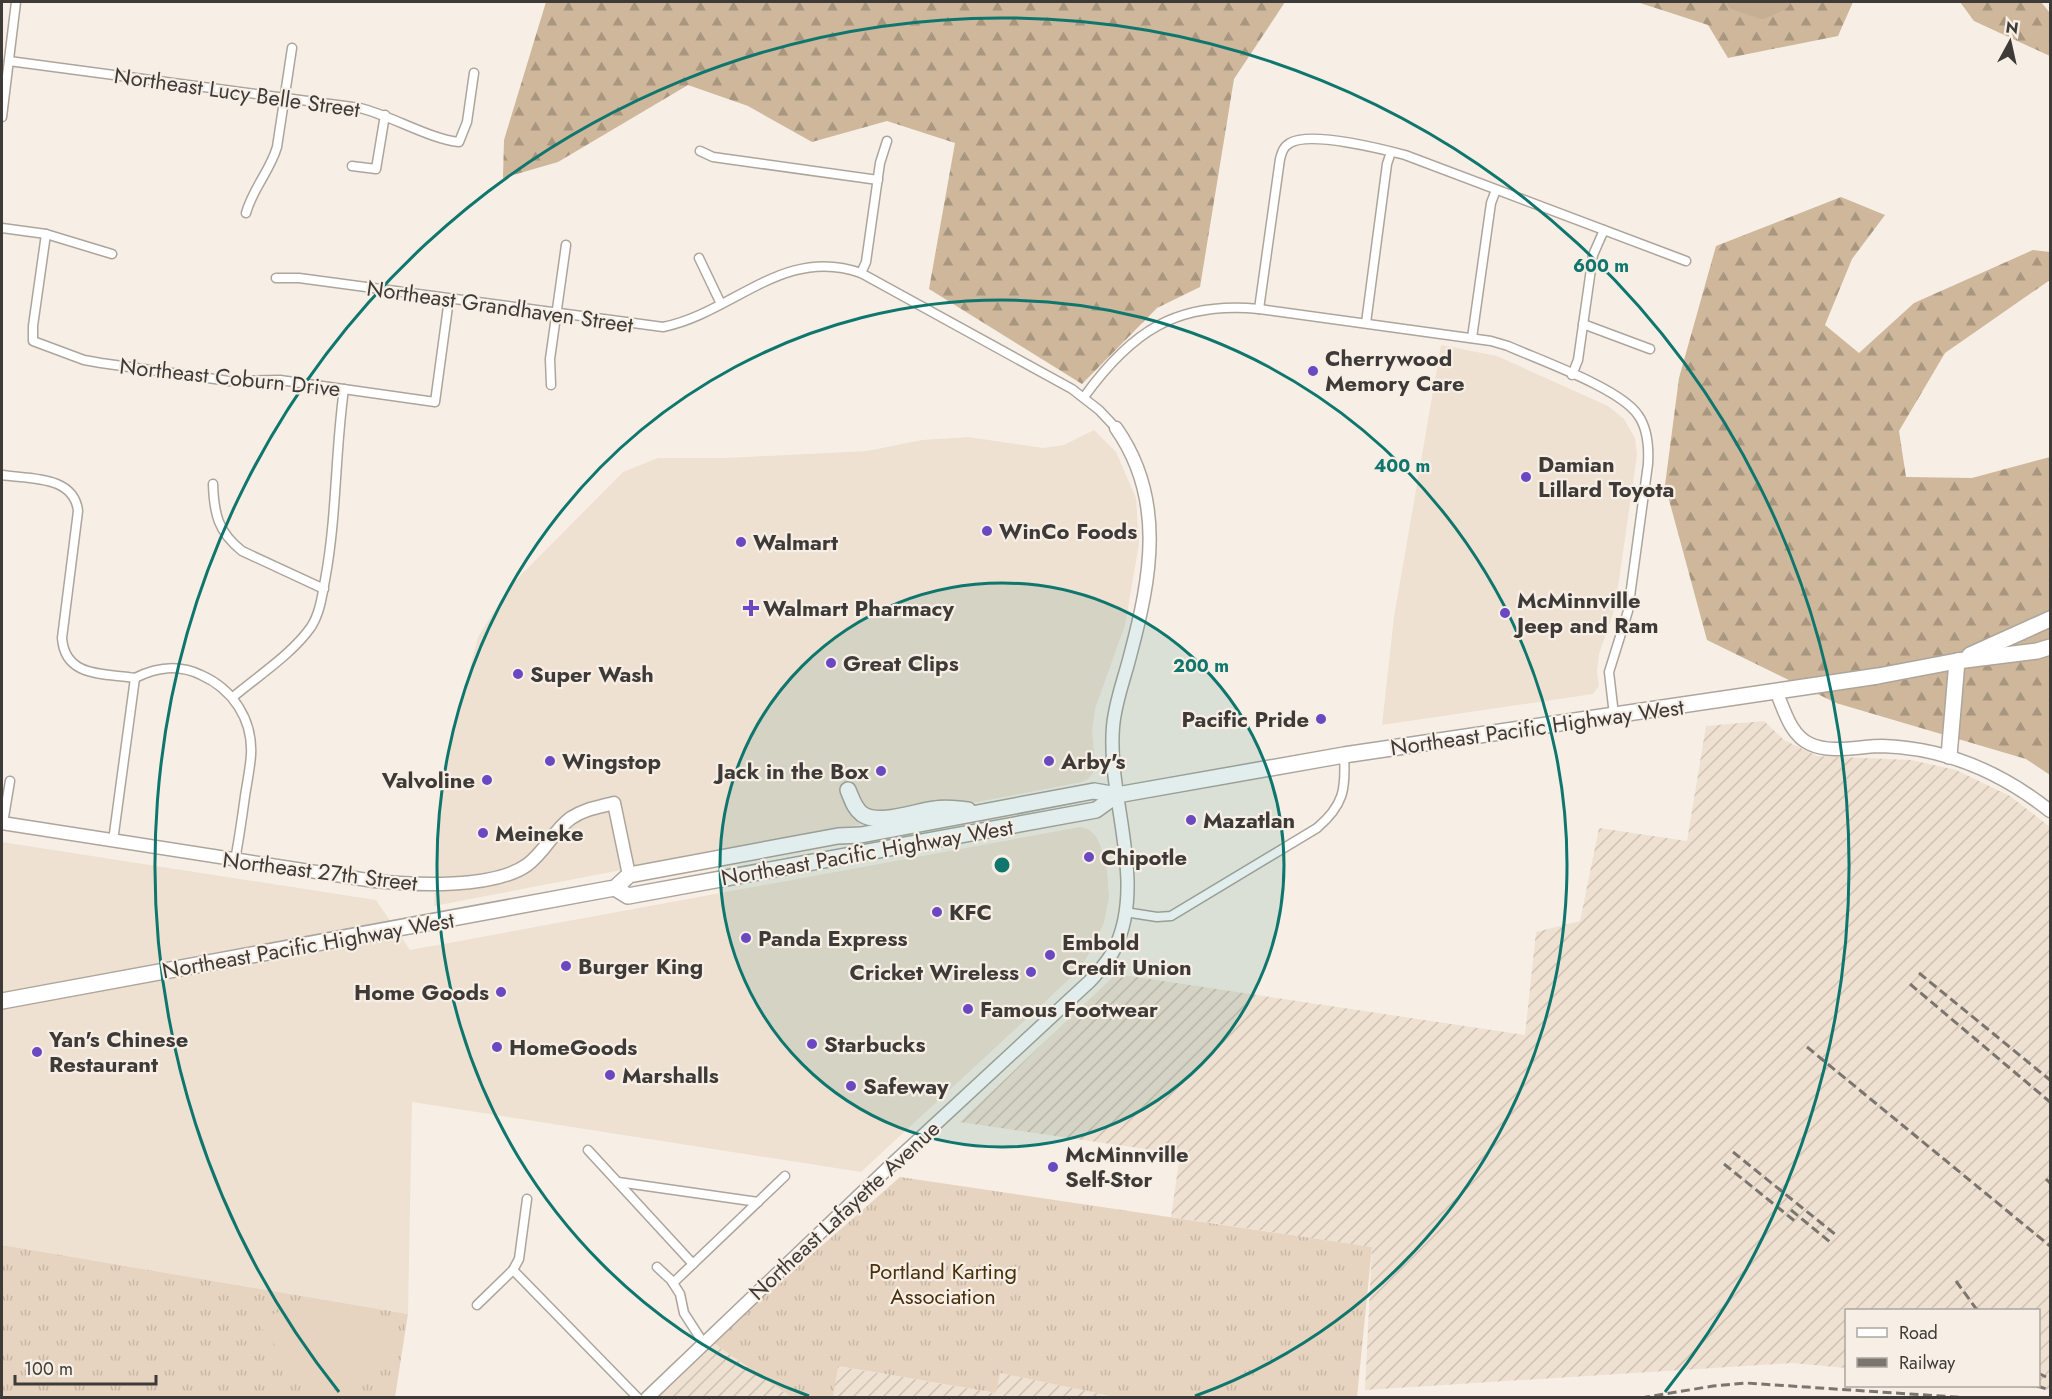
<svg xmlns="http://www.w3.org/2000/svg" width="2052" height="1399" font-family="Jost,sans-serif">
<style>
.built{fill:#efe1d1}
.industrial{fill:url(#industrial-furrows)}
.grass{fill:url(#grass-tufts)}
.forest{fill:url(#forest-firs)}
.garden{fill:#e6d4c0}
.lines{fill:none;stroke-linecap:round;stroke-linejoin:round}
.river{stroke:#c5ae92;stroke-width:16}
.street-casing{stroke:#ada59c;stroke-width:11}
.secondary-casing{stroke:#ada59c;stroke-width:15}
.highway-casing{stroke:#ada59c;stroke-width:18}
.street{stroke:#fff;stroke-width:8}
.secondary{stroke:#fff;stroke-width:12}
.highway{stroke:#fff;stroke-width:15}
.rail{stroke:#7b7570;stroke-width:3;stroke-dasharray:9 4.5;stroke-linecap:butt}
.ring{fill:none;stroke:#0f766e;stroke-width:3}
.poi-dot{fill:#6948c1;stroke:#f7efe5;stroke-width:2}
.labels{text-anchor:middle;stroke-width:4.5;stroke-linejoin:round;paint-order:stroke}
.street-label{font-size:22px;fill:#3e3a37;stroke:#f7efe5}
.poi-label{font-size:22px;font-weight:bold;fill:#3e3a37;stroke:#f7efe5;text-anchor:start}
.park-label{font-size:22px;fill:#49300c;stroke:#f7efe5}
.centre{fill:#0f766e;stroke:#f7efe5;stroke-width:3}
.ring-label{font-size:18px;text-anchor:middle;font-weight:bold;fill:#0f766e;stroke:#f7efe5;stroke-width:4.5;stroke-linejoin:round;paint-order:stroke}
</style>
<defs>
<pattern id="industrial-furrows" width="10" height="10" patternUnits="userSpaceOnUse" patternTransform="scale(1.5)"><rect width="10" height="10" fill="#efe1d1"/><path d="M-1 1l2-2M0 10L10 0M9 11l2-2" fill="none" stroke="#cec2b4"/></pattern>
<pattern id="grass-tufts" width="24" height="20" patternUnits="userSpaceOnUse" patternTransform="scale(1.5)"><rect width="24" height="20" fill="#e6d4c0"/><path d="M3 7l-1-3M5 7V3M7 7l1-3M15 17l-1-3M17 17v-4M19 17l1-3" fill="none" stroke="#c6b7a6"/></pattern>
<pattern id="forest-firs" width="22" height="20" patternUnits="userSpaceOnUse" patternTransform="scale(1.5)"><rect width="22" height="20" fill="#ceb79b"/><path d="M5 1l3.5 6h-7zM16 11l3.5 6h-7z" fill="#a9967f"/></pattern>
</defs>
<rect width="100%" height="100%" fill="#f7efe5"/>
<!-- built -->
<g class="built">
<polygon points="1441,345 1497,356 1608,406 1624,419 1635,438 1637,455 1615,608 1599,654 1597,672 1599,686 1593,694 1382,725 1394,617"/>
<polygon points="1094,430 1116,452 1136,498 1139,544 1125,625 1095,709 1092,731 1095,765 1093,773 1088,779 1082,782 434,906 442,775 478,637 510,586 623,472 658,458 726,458 867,451 922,440 968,437 1043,448 1064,445"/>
<polygon points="1080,827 1088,829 1096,836 1102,850 1107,871 1109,897 1104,922 1094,946 1078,971 861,1172 412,1102 408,1314 2,1245 2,842 376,900 410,950"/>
</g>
<!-- industrial -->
<g class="industrial">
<polygon points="1764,721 1784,740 1817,756 1911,760 1956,770 2010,796 2050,827 2050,1390 2011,1386 2038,1386 2038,1310 1846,1310 1846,1368 1792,1363 1365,1390 1372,1247 1171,1217 1180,1154 960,1122 1116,974 1525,1035 1536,932 1580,921 1599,828 1687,841 1706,726"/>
<polygon points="712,1342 791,1397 656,1398"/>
<polygon points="837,1366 995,1393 1000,1373 1115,1397 833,1398"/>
</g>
<!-- grass -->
<g class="grass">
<polygon points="900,1177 1372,1247 1357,1397 1115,1397 1000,1373 996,1393 838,1366 833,1397 791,1397 712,1342"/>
<polygon points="2,1245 408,1314 395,1397 2,1397"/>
</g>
<!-- forest -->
<g class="forest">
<polygon points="546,2 1285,2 1234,79 1200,287 1157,308 1082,384 929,289 955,143 887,121 812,142 748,106 688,85 558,162 503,178 504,140"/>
<polygon points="1637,2 1853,2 1838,36 1728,58 1708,25"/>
<polygon points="1960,2 2041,2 2050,13 2050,56 1974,21"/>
<polygon points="1841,197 1885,215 1852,259 1825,325 1859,353 1914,303 2033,250 2050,252 2050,280 1945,353 1899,431 1906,477 1972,478 2050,457 2050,775 2026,759 1836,703 1707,640 1665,485 1679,378 1716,246"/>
</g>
<!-- garden -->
<path class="garden" d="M 323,1303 C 359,1307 374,1318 397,1346 L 325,1396 L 313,1394 L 258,1324 C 277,1309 300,1304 323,1303 Z"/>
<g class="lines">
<!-- river -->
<polyline class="river" points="1735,2 1762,11 1782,2"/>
<!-- street casing -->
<g class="street-casing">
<g id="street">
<path d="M 9,61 L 360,108 C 392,116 430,139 459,142 L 467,122 L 474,73"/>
<polyline points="2,117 16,2"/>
<polyline points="700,151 713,157 878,180"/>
<polyline points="352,166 376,169 385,115"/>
<path d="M 246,213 C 253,188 270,171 277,147 L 292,48"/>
<polyline points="2,228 46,234 112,254"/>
<polyline points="46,234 33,326 33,341 84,360 101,363 229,381 280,380 435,402 449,299"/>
<polyline points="699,258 721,304"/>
<polyline points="861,273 866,262 880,163 887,141"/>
<path d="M 276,278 L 299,278 L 663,327 C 733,313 784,245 861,273 L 1072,389 L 1099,410 L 1116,428"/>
<path d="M 1259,309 L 1280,159 C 1282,152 1283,147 1290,143 C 1310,131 1382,149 1405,155 L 1686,261"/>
<polyline points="1366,323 1387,164 1391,152"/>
<polyline points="1583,324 1650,349"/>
<polyline points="1472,338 1491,203 1496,190"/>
<polyline points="1572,375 1578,360 1593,255 1604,230"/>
<polyline points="551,385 550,359 566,245"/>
<path d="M 1084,397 C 1131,332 1176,301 1259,309 L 1491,341 L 1508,346 C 1539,360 1620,388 1638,415 C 1648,429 1649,447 1648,464 L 1628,611 L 1609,672 L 1614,715"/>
<path d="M 2,475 C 28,479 74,475 78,511 L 62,638 C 65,678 104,673 135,678"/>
<path d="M 213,484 C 214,514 218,532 242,551 L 324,589"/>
<path d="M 135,678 C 157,667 178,664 201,675 C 233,689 253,720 251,755 C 250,769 247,783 245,796 C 242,818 239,839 235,860"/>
<path d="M 233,697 C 258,676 292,654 311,627 C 320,613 322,596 325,580 C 337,516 335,452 344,389"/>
<polyline points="3,823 10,781"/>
<polyline points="113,841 135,678"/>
<path d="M 1125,912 L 1157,917 L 1171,916 L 1317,828 C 1344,805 1346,789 1344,755"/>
<polyline points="588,1150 693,1264"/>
<polyline points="618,1182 758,1202"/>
<polyline points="657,1267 671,1280 680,1294 684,1313 704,1344"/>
<polyline points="513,1270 519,1259 527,1199"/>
<polyline points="673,1283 785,1176"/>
<polyline points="477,1305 513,1270 638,1398"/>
</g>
</g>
<!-- secondary casing -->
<g class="secondary-casing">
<g id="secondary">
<path d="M 1776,691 C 1784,709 1790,735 1810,744 C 1831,754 1860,746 1882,746 C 1946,748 2001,772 2050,811"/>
<path d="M 2,823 L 374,881 C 415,885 493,889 527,865 C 545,852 554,830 571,818 C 584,809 599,807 614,803 L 629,875"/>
<path d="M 647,1398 L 888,1168 L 1090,981 C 1099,971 1109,961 1115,948 C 1147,881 1107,798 1113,727 C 1115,702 1124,680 1130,656 C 1151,578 1166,499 1116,428"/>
</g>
</g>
<!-- highway casing -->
<g class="highway-casing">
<g id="highway">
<polyline points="1970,655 2050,619"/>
<polyline points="1949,756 1957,661"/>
<path d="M 848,790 C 852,799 854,808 862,814 C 879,826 916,811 935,809 C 946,807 957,809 968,810"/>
<polyline points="615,888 628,896 1096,810 1117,795"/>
<polyline points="2,1001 609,889 615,888 629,875 838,836 861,835 1094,791 1117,795 1344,755 1878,676 1957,661 2037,651 2050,647"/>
</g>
</g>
<!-- street -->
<use href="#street" class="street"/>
<!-- secondary -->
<use href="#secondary" class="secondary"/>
<!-- highway -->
<use href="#highway" class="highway"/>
<!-- rail -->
<g class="rail">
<polyline points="1919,973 2050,1080"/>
<polyline points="1910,984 2050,1102"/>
<polyline points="1807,1047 2050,1246"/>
<polyline points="1733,1152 1836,1235"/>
<polyline points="1724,1164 1796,1222"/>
<polyline points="2046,1179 2050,1183"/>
<polyline points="1791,1210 1830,1242"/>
<polyline points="1956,1281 1977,1310"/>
<polyline points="2038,1373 2050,1379"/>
<polyline points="2037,1386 2050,1390"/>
<polyline points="1641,1398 1713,1386 1746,1383 1970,1398"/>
</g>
</g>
<!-- distance rings -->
<circle cx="1002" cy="865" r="282" fill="#0f766e" fill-opacity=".12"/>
<g class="ring">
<circle cx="1002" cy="865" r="282"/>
<path d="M809 1396A565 565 0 1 1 1195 1396"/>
<path d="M339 1392A847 847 0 1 1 1665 1392"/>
</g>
<!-- markers -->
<g class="poi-dot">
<circle cx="1313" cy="371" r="6"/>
<circle cx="1526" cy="477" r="6"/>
<circle cx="987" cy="531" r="6"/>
<circle cx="741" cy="542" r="6"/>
<path d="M748 599h6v6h6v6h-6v6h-6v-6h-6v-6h6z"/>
<circle cx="1505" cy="613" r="6"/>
<circle cx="831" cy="663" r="6"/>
<circle cx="518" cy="674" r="6"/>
<circle cx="1321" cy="719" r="6"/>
<circle cx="550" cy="761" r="6"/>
<circle cx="1049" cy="761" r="6"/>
<circle cx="881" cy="771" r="6"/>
<circle cx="487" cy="780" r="6"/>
<circle cx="1191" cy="820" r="6"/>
<circle cx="483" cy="833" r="6"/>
<circle cx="1089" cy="857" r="6"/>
<circle cx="937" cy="912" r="6"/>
<circle cx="746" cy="938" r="6"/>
<circle cx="1050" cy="955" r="6"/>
<circle cx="566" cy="966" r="6"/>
<circle cx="1031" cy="972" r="6"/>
<circle cx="501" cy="992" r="6"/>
<circle cx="968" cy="1009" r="6"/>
<circle cx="812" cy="1044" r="6"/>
<circle cx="497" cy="1047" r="6"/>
<circle cx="37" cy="1052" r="6"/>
<circle cx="610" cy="1075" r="6"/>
<circle cx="851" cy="1086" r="6"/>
<circle cx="1053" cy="1167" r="6"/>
</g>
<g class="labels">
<!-- street labels -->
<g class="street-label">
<text transform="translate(237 92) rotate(8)" y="8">Northeast Lucy Belle Street</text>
<text transform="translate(500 306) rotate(8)" y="8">Northeast Grandhaven Street</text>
<text transform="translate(230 377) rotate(6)" y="8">Northeast Coburn Drive</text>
<text transform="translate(1537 727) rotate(-8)" y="8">Northeast Pacific Highway West</text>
<text transform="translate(867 852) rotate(-10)" y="8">Northeast Pacific Highway West</text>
<text transform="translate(320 871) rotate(7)" y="8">Northeast 27th Street</text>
<text transform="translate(308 945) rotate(-10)" y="8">Northeast Pacific Highway West</text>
<text transform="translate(844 1210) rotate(-43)" y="8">Northeast Lafayette Avenue</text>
</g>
<!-- poi labels -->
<g class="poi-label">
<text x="1325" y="366">Cherrywood<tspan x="1325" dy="25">Memory Care</tspan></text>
<text x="1538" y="472">Damian<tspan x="1538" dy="25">Lillard Toyota</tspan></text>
<text x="999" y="539">WinCo Foods</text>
<text x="753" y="550">Walmart</text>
<text x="1517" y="608">McMinnville<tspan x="1517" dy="25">Jeep and Ram</tspan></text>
<text x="763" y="616">Walmart Pharmacy</text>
<text x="843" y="671">Great Clips</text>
<text x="530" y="682">Super Wash</text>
<text x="1309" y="727" text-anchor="end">Pacific Pride</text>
<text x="562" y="769">Wingstop</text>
<text x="1061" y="769">Arby's</text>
<text x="869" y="779" text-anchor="end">Jack in the Box</text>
<text x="475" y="788" text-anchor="end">Valvoline</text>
<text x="1203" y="828">Mazatlan</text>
<text x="495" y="841">Meineke</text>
<text x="1101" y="865">Chipotle</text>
<text x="949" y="920">KFC</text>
<text x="758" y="946">Panda Express</text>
<text x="1062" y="950">Embold<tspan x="1062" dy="25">Credit Union</tspan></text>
<text x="578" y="974">Burger King</text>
<text x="1019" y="980" text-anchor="end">Cricket Wireless</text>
<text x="489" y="1000" text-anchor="end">Home Goods</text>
<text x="980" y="1017">Famous Footwear</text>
<text x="49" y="1047">Yan's Chinese<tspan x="49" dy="25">Restaurant</tspan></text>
<text x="824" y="1052">Starbucks</text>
<text x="509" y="1055">HomeGoods</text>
<text x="622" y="1083">Marshalls</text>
<text x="863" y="1094">Safeway</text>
<text x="1065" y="1162">McMinnville<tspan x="1065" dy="25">Self-Stor</tspan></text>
</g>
<!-- park labels -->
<g class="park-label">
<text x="943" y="1279">Portland Karting<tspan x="943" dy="25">Association</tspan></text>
</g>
</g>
<circle cx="1002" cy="865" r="9" class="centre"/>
<g class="ring-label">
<text x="1601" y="272">600 m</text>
<text x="1402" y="472">400 m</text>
<text x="1201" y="672">200 m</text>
</g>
<!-- border -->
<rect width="2052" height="1399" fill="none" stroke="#3e3a37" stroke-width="6"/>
<!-- legend -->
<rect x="1845" y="1309" width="195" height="78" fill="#f7efe5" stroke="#ada79f" stroke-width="1.5"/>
<rect x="1857" y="1328" width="30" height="9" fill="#ffffff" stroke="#ada79f" stroke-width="1.5"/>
<text x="1899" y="1339" font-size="18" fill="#3e3a37">Road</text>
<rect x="1857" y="1358" width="30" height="9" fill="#7b7570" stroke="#ada79f" stroke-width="1.5"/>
<text x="1899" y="1369" font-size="18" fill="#3e3a37">Railway</text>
<!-- north arrow -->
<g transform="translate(2010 42) rotate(8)" stroke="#f7efe5" stroke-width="4.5" paint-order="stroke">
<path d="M0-4.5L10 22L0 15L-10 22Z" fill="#3e3a37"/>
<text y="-9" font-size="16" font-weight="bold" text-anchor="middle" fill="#3e3a37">N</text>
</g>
<!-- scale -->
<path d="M15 1375v9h141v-9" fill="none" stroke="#3e3a37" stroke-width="3"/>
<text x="24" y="1375" font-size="18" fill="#3e3a37" stroke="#f7efe5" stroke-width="4.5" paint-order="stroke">100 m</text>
</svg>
